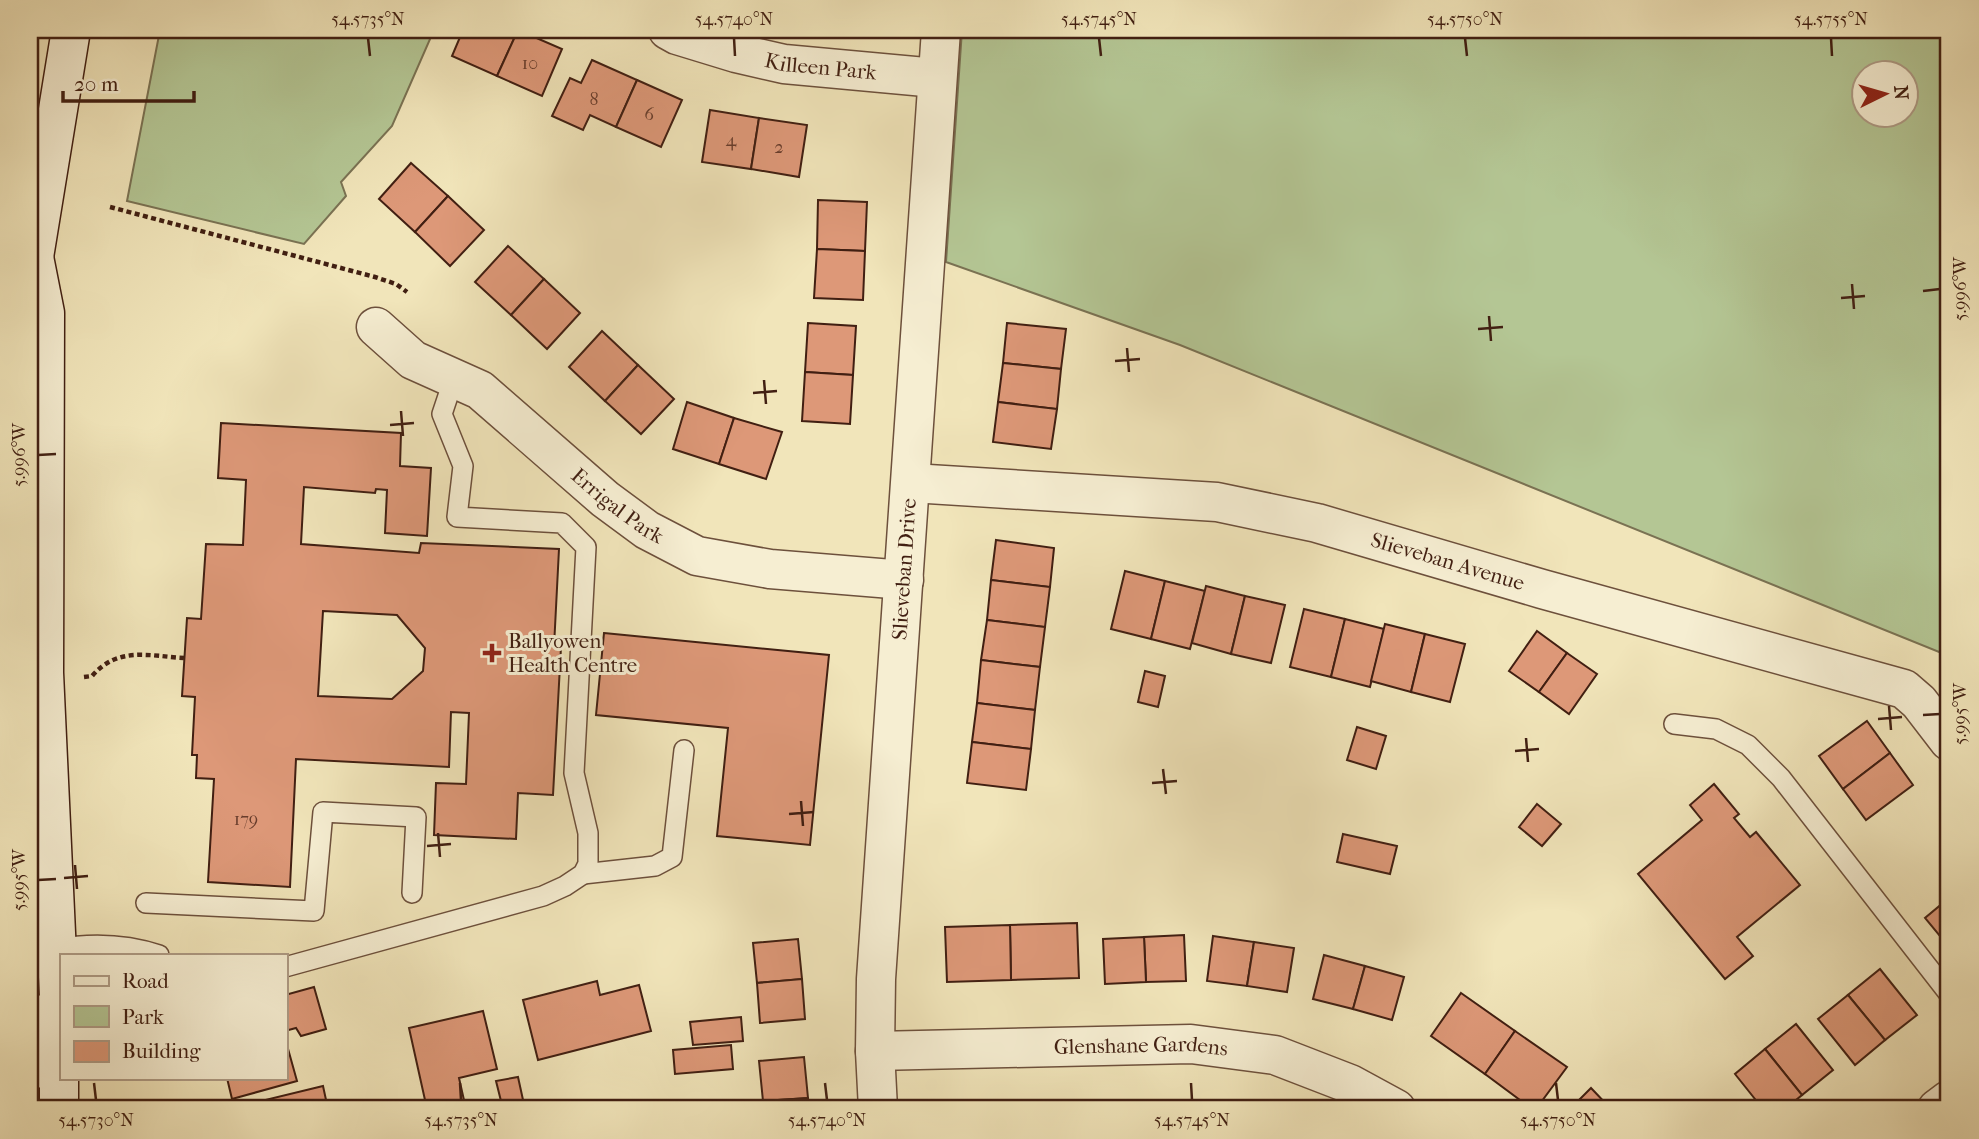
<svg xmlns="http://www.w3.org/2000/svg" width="1979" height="1139" font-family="'IM FELL French Canon',serif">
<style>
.green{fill:#b4c694;stroke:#7a7253;stroke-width:2;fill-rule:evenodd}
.building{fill:#dd9878;stroke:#411f12;stroke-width:2;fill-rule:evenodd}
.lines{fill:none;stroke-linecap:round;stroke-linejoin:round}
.lane-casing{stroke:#6d503c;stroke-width:22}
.street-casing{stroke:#6d503c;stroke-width:41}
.secondary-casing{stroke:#411f12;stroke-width:41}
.path{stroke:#411f12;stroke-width:4.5;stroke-dasharray:5 3.5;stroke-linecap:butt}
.lane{stroke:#f6eed2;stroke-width:19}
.street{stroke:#f6eed2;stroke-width:38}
.secondary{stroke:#f6eed2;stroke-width:38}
.ticks{fill:none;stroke:#411f12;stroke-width:2.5}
.poi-dot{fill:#8f2418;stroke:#f6eed2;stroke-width:2.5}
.labels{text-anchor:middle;stroke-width:6;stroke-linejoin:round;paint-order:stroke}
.number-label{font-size:18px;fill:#683d2c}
.street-label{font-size:21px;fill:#411f12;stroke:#f6eed2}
.poi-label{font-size:21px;fill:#411f12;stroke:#f6eed2;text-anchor:start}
.neatline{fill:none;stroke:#411f12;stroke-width:2.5}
.ticks-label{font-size:18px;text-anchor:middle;fill:#411f12}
</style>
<rect width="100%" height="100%" fill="#f1e5ba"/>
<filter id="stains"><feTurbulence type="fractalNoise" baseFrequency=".00286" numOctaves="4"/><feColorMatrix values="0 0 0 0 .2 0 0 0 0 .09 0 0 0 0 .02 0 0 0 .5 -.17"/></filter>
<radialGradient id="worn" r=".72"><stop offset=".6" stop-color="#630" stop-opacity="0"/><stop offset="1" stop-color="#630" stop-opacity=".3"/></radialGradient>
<!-- green -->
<g class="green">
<polygon points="160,30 434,30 392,126 341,182 346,196 304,244 127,201"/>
<path d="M 962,30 L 1949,30 L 1949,656 L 1180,345 L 946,262 ZM 1864,74 L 1906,74 L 1906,116 L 1864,116 Z"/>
</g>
<!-- building -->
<g class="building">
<polygon points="463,30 518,30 497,76 452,56"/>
<polygon points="518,30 562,49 542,96 497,76"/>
<polygon points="592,60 637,80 616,127 590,115 583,130 552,116 570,78 581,83"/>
<polygon points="637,80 682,100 661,147 616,127"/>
<polygon points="710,110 759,118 751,169 702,162"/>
<polygon points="759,118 807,125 799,177 751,169"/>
<polygon points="411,163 448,196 415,232 379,199"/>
<polygon points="448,196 484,230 450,266 415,232"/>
<polygon points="818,200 867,202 865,251 817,249"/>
<polygon points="508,246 544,279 511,315 475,282"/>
<polygon points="817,249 865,251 863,300 814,298"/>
<polygon points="544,279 580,313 547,349 511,315"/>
<polygon points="808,323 856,326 853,375 805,372"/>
<polygon points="1007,323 1066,329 1061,369 1003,363"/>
<polygon points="602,331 638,365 605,401 569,367"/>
<polygon points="1003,363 1061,369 1057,409 998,402"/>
<polygon points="638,365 674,399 641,434 605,401"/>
<polygon points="805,372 853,375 850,424 802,421"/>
<polygon points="687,402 734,418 719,464 673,449"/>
<polygon points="998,402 1057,409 1051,449 993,442"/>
<polygon points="734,418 782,432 766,479 719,464"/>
<path d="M 221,423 L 401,433 L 400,466 L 431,468 L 427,536 L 385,533 L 387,490 L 376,489 L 375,493 L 304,487 L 301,544 L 419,553 L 421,543 L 559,549 L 554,647 L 561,647 L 553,795 L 518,793 L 516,839 L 434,835 L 436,783 L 466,784 L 469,713 L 451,712 L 449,767 L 296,759 L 290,887 L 208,882 L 214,779 L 196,778 L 197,755 L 192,755 L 195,697 L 182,696 L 187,618 L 201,619 L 206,544 L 243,545 L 246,480 L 218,478 ZM 323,611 L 397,615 L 425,648 L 423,671 L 392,699 L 318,696 Z"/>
<polygon points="996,540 1054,548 1050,587 991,580"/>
<polygon points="1125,571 1165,581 1151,639 1111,629"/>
<polygon points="991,580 1050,587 1045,627 987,620"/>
<polygon points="1165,581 1205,591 1190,649 1151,639"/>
<polygon points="1206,586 1245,596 1231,654 1192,643"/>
<polygon points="1245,596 1285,605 1271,663 1231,654"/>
<polygon points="1304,609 1345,619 1331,677 1290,667"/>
<polygon points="1345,619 1384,629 1370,687 1331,677"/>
<polygon points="987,620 1045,627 1040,667 981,660"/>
<polygon points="1385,624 1425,634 1411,692 1371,681"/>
<polygon points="1537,631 1567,653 1539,692 1509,671"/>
<polygon points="604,633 829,655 810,845 717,836 728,728 596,715"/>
<polygon points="1425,634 1465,644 1450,702 1411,692"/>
<polygon points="1567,653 1597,674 1569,714 1539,692"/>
<polygon points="981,660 1040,667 1035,710 977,703"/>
<polygon points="1145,671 1165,676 1158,707 1138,702"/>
<polygon points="977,703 1035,710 1031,749 972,742"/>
<polygon points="1867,721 1890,753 1843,789 1819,756"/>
<polygon points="1357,727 1386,736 1376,769 1347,760"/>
<polygon points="972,742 1031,749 1026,790 967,783"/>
<polygon points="1890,753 1913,785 1866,820 1843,789"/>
<polygon points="1714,784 1739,814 1734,818 1750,837 1756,832 1800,885 1737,937 1753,956 1725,979 1638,874 1702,820 1690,805"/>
<polygon points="1537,804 1561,824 1542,846 1519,827"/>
<polygon points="1343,834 1397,846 1390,874 1337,862"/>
<polygon points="1949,898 1949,947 1925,918"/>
<polygon points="1077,923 1079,978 1011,980 1010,925"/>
<polygon points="1010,925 1011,980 947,982 945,927"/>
<polygon points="1184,935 1186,981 1146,982 1144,937"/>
<polygon points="1213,936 1254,942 1247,986 1207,981"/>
<polygon points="1144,937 1146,982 1105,984 1103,939"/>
<polygon points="798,939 802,979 757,983 753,943"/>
<polygon points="1254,942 1294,948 1287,992 1247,986"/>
<polygon points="1324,955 1365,966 1353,1009 1313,999"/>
<polygon points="1365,966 1404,977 1392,1020 1353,1009"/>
<polygon points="1880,969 1917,1015 1885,1040 1848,995"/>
<polygon points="802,979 805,1019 760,1023 757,983"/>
<polygon points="597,981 600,995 639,985 651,1031 538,1060 523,1000"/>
<polygon points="314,987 326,1029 301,1036 296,1028 285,1031 285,995"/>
<polygon points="1461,993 1515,1031 1485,1074 1431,1036"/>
<polygon points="1848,995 1885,1040 1855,1065 1818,1019"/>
<polygon points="483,1011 497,1069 459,1078 466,1109 427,1109 409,1028"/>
<polygon points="741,1017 743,1041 693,1045 690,1022"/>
<polygon points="1796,1024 1833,1070 1802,1095 1765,1049"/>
<polygon points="1515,1031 1567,1067 1536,1109 1532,1109 1485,1074"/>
<polygon points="285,1038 297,1081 232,1099 227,1078 285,1078"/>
<polygon points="731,1045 733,1069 675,1074 673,1050"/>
<polygon points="1765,1049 1802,1095 1785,1109 1763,1109 1735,1074"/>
<polygon points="804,1057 808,1098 763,1101 759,1061"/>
<polygon points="518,1077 525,1109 503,1109 496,1081"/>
<polygon points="323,1086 328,1109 228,1109"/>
<polygon points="1591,1088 1611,1109 1570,1109"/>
<polygon points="808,1098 809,1109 763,1109 763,1101"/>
</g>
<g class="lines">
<!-- lane casing -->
<g class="lane-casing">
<g id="lane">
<polyline points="1674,724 1716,729 1748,745 1781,778 1949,994"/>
<polyline points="583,874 655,866 672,857 684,750"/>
<polyline points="146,903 314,911 323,812 416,817 412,893"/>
<path d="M 56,949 C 90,943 126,944 159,955"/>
<polyline points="285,967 543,896 565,886 583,874 588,864 588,833 574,773 586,547 562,523 457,517 463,466 442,414 454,378"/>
</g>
</g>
<!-- street casing -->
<g class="street-casing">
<g id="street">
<path id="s1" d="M 668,30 L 677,35 L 736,53 L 784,64 L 936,78"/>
<path id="s2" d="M 376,327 L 413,360 L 480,390 L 605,499 L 647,530 L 697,556 L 770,569 L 904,580"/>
<path id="s3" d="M 912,483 L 1217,502 L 1317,523 L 1542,589 L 1904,689 L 1919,702 L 1949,741"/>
<path id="s4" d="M 875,1051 L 1191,1044 L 1275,1055 L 1350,1084 L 1396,1109"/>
<path id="s5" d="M 878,1109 L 875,1051 L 876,979 L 941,30"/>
<polyline points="1937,1109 1949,1100"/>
</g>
</g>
<!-- secondary casing -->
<g class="secondary-casing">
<g id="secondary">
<polyline points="34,257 45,313 44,673 59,998 59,1109"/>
<polyline points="30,270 34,257 71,30"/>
<polyline points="30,1012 47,1070"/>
</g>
</g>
<!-- path -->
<g class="path">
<polyline points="110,207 375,277 396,284 407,292"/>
<path d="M 84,677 L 92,676 C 118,646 149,656 184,658"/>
<polyline points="1437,1101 1447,1109"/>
</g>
<!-- lane -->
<use href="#lane" class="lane"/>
<!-- street -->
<use href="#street" class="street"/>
<!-- secondary -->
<use href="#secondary" class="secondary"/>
</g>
<!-- ticks -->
<path class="ticks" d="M 368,38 L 370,56M 734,38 L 735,56M 1099,38 L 1101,56M 1465,38 L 1467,56M 1831,38 L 1832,56M 1852,284 L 1854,309M 1923,291 L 1940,289M 1841,298 L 1865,296M 1489,316 L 1491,341M 1478,329 L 1503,327M 1127,348 L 1129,372M 1115,361 L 1140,359M 764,380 L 766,404M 753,393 L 777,391M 401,411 L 403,436M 390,425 L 414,423M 38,455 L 56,454M 1889,706 L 1891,730M 1923,715 L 1940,714M 1878,719 L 1902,717M 1526,738 L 1528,762M 1515,751 L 1539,749M 1163,769 L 1166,794M 1152,783 L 1177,781M 801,801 L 803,826M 789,814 L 814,812M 438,833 L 440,857M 427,846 L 451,844M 75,865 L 77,889M 64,878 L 88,876M 38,880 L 56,879M 94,1083 L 96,1100M 460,1083 L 461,1100M 825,1083 L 827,1100M 1191,1083 L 1192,1100M 1556,1083 L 1558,1100"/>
<!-- markers -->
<path class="poi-dot" d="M488.5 642.5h7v7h7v7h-7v7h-7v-7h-7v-7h7z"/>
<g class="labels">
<!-- number labels -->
<g class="number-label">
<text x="530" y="69">10</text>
<text x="594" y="105">8</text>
<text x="649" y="120">6</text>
<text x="731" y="146">4</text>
<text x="779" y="153">2</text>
<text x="246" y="825">179</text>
</g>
<!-- street labels -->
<g class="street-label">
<text dy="7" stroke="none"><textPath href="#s1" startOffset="158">Killeen Park</textPath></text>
<text dy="7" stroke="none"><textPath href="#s2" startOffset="303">Errigal Park</textPath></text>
<text dy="7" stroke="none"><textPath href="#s3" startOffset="544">Slieveban Avenue</textPath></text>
<text dy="7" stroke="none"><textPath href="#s5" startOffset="541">Slieveban Drive</textPath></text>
<text dy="7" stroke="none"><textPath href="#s4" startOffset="266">Glenshane Gardens</textPath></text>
</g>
<!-- poi labels -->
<g class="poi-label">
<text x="508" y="648">Ballyowen<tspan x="508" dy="24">Health Centre</tspan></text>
</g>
</g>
<!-- margin -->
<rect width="1979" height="1139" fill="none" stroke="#f1e5ba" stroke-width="77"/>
<!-- legend -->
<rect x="60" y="954" width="228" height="126" fill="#f6eed2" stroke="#ae9b85" stroke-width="2"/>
<rect x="74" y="976" width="35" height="10" fill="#f6eed2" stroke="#ae9b85" stroke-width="2"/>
<text x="122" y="988" font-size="21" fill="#411f12">Road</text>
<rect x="74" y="1006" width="35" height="21" fill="#b4c694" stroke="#ae9b85" stroke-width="2"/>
<text x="122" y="1024" font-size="21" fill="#411f12">Park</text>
<rect x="74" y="1041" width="35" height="21" fill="#dd9878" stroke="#ae9b85" stroke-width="2"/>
<text x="122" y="1058" font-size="21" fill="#411f12">Building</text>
<!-- north arrow -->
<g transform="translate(1885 94) rotate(85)"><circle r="33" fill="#f6eed2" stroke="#ae9b85" stroke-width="2"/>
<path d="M0-5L12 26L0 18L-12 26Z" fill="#8f2418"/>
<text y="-10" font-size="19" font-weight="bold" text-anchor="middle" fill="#411f12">N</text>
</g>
<!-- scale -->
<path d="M63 91v10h131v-10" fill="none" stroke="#411f12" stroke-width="3.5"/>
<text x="74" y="91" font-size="21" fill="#411f12" stroke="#f6eed2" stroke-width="5" paint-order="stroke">20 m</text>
<rect x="38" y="38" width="1902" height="1062" class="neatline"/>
<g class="ticks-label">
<text x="368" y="25">54.5735°N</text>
<text x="734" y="25">54.5740°N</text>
<text x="1099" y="25">54.5745°N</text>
<text x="1465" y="25">54.5750°N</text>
<text x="1831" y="25">54.5755°N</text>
<text transform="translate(1960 289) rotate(-90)" y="6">5.996°W</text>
<text transform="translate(19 455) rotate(-90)" y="6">5.996°W</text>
<text transform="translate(1960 714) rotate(-90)" y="6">5.995°W</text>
<text transform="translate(19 880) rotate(-90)" y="6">5.995°W</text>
<text x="96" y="1126">54.5730°N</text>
<text x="461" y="1126">54.5735°N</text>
<text x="827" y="1126">54.5740°N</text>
<text x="1192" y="1126">54.5745°N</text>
<text x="1558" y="1126">54.5750°N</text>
</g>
<rect width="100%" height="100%" filter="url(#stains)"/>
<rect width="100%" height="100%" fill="url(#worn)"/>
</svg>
